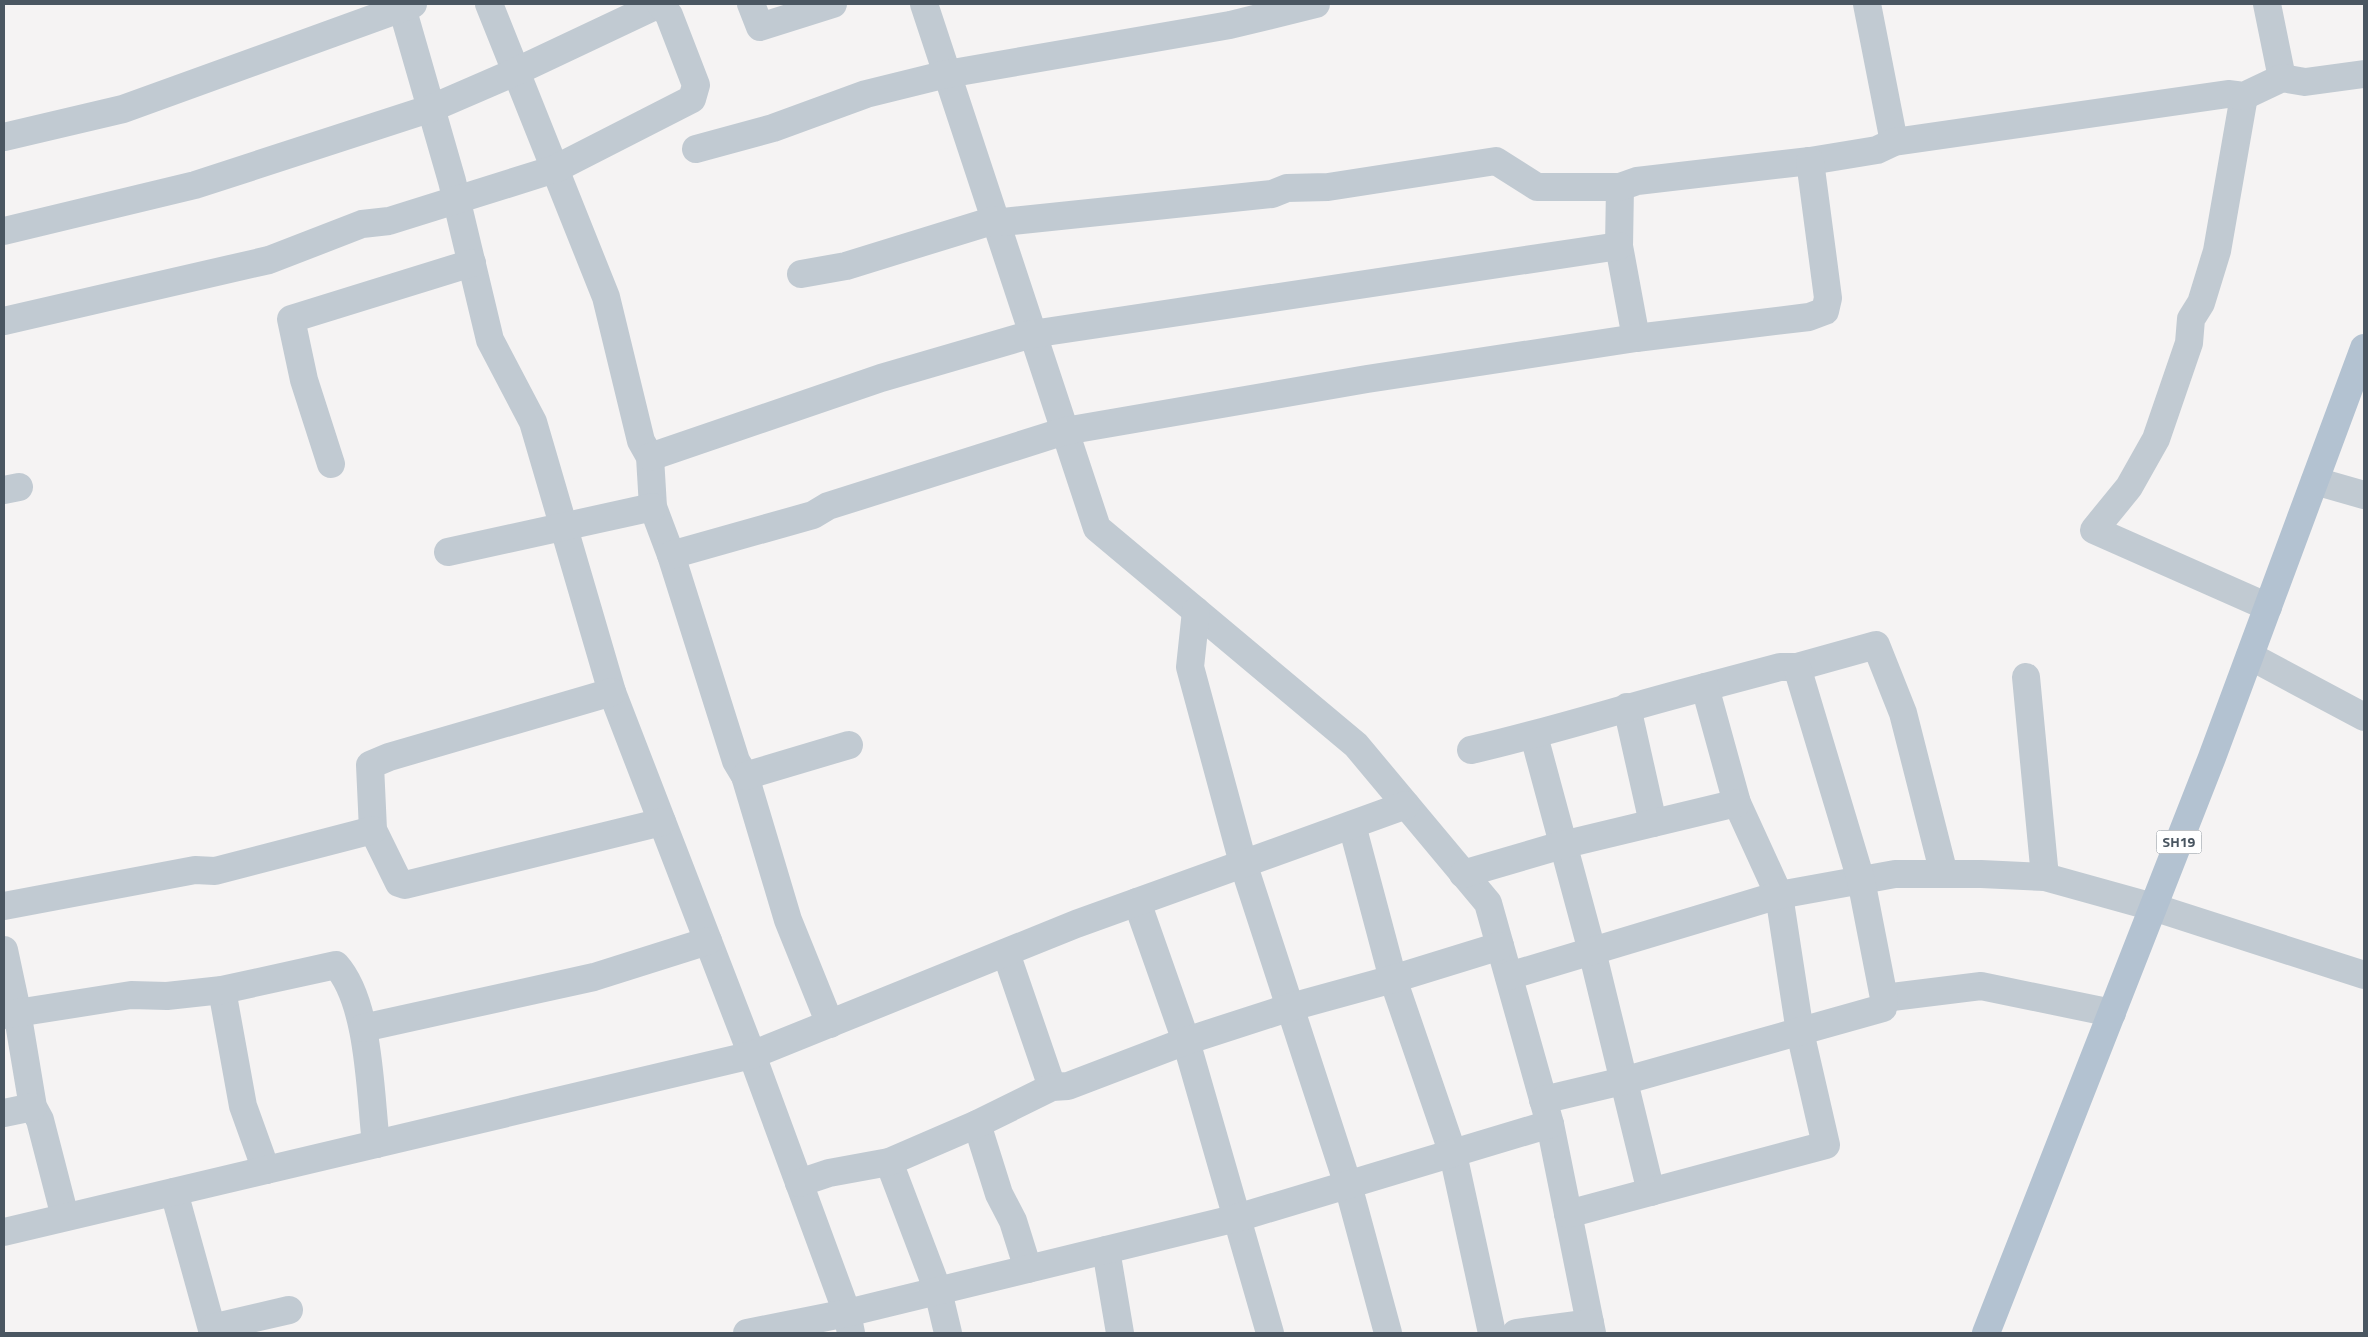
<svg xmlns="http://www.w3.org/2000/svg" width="2368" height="1337" font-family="'Titillium Web',sans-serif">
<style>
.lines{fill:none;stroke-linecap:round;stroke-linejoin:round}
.minor{stroke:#c1cad2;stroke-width:28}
.major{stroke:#b3c2d1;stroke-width:28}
.labels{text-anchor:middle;stroke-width:4;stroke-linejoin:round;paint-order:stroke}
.shield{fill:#fff;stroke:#808990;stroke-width:1}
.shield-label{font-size:14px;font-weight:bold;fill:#4a5661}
</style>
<rect width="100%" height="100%" fill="#f5f3f3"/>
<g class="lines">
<!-- minor -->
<g class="minor">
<polyline points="401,4 452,181 490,340 533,422 612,692 752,1055 847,1313 851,1333"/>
<polyline points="489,4 606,297 641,441 650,457 653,507 671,555 736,761 745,776 788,920 830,1024"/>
<polyline points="751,4 760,27 833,4"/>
<polyline points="924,4 1097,528 1356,745 1488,903 1550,1124 1592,1333"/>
<polyline points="1867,4 1894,142"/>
<polyline points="2267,4 2282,78"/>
<polyline points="2244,96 2217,251 2201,303 2191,319 2189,343 2156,439 2129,487 2094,530 2268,607"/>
<polyline points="4,137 123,109 413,4"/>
<polyline points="696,149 773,128 866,94 947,74 1230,25 1316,4"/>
<polyline points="1620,187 1619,246 1636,338"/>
<polyline points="4,231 195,185 432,108 515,72 659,4"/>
<polyline points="801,274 846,266 995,220 1003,222 1272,194 1287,188 1328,187 1496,161 1537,187 1620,187 1637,181 1810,161 1877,150 1894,142 2228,94 2244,96 2282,78 2305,82 2364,74"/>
<polyline points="4,321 269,260 362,224 389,221 555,169 692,99 696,85 669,15 660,4"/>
<polyline points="650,457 881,378 1032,334 1619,246"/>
<polyline points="331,464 304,380 291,319 472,263"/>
<polyline points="2315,481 2364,495"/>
<polyline points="4,490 19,487"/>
<polyline points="448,552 653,507"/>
<polyline points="671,555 813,515 828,506 1065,431 1367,379 1636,338 1809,317 1825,311 1828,298 1810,161"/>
<polyline points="1196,611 1190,667 1243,863 1348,1185 1388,1333"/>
<polyline points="2250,656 2364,717"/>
<polyline points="2026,677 2045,877"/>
<polyline points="1705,687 1780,667 1797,667 1876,645 1903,713 1944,874"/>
<polyline points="612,692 389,757 370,765 373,830 399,883 405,885 662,822"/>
<polyline points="1627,707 1653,823"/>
<polyline points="1534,736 1592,951 1651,1192"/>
<path d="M 1471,750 C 1550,732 1627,707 1705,687 L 1737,803 L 1779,895 L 1800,1032 L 1826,1145 L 1568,1214"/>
<polyline points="745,776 849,745"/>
<polyline points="1352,825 1393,979 1453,1154 1492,1333"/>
<polyline points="1463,874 1562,845 1737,803"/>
<polyline points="1137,902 1186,1041 1270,1333"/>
<polyline points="4,906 195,870 215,871 373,830"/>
<polyline points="4,950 17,1011 33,1107 40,1120 65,1217"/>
<polyline points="1006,953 1052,1087"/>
<polyline points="1509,976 1779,895 1895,874 1981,874 2045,877 2153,907 2364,975"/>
<polyline points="222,990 243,1106 266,1170"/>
<polyline points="1884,998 1981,986 2112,1013"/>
<path d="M 4,1015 L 131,995 L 167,996 L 222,990 L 336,965 C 370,1003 370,1094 376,1144"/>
<polyline points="363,1028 594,977 708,941"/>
<polyline points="1543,1100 1623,1081 1883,1008 1884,998 1861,880 1797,667"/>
<polyline points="4,1113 33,1107"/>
<polyline points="977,1124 999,1194 1013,1221 1028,1269"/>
<polyline points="889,1162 938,1291 948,1333"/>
<polyline points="799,1183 829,1173 889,1162 977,1124 1052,1087 1068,1086 1186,1041 1291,1007 1393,979 1500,946"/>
<polyline points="174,1192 213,1333"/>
<polyline points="4,1232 752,1055 1076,924 1406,805"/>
<polyline points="1106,1250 1120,1333"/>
<polyline points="212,1328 289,1310"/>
<polyline points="747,1333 847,1313 1237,1218 1550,1124"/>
<polyline points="1516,1333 1590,1323"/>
</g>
<!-- major -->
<polyline class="major" points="1986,1333 2211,760 2364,348"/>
</g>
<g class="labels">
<!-- shield labels -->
<rect class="shield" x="2156.5" y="830.5" width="45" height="23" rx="4"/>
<g class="shield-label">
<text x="2179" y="847">SH19</text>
</g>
</g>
<!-- border -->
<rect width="2368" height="1337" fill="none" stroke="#4a5661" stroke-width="10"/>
</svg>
